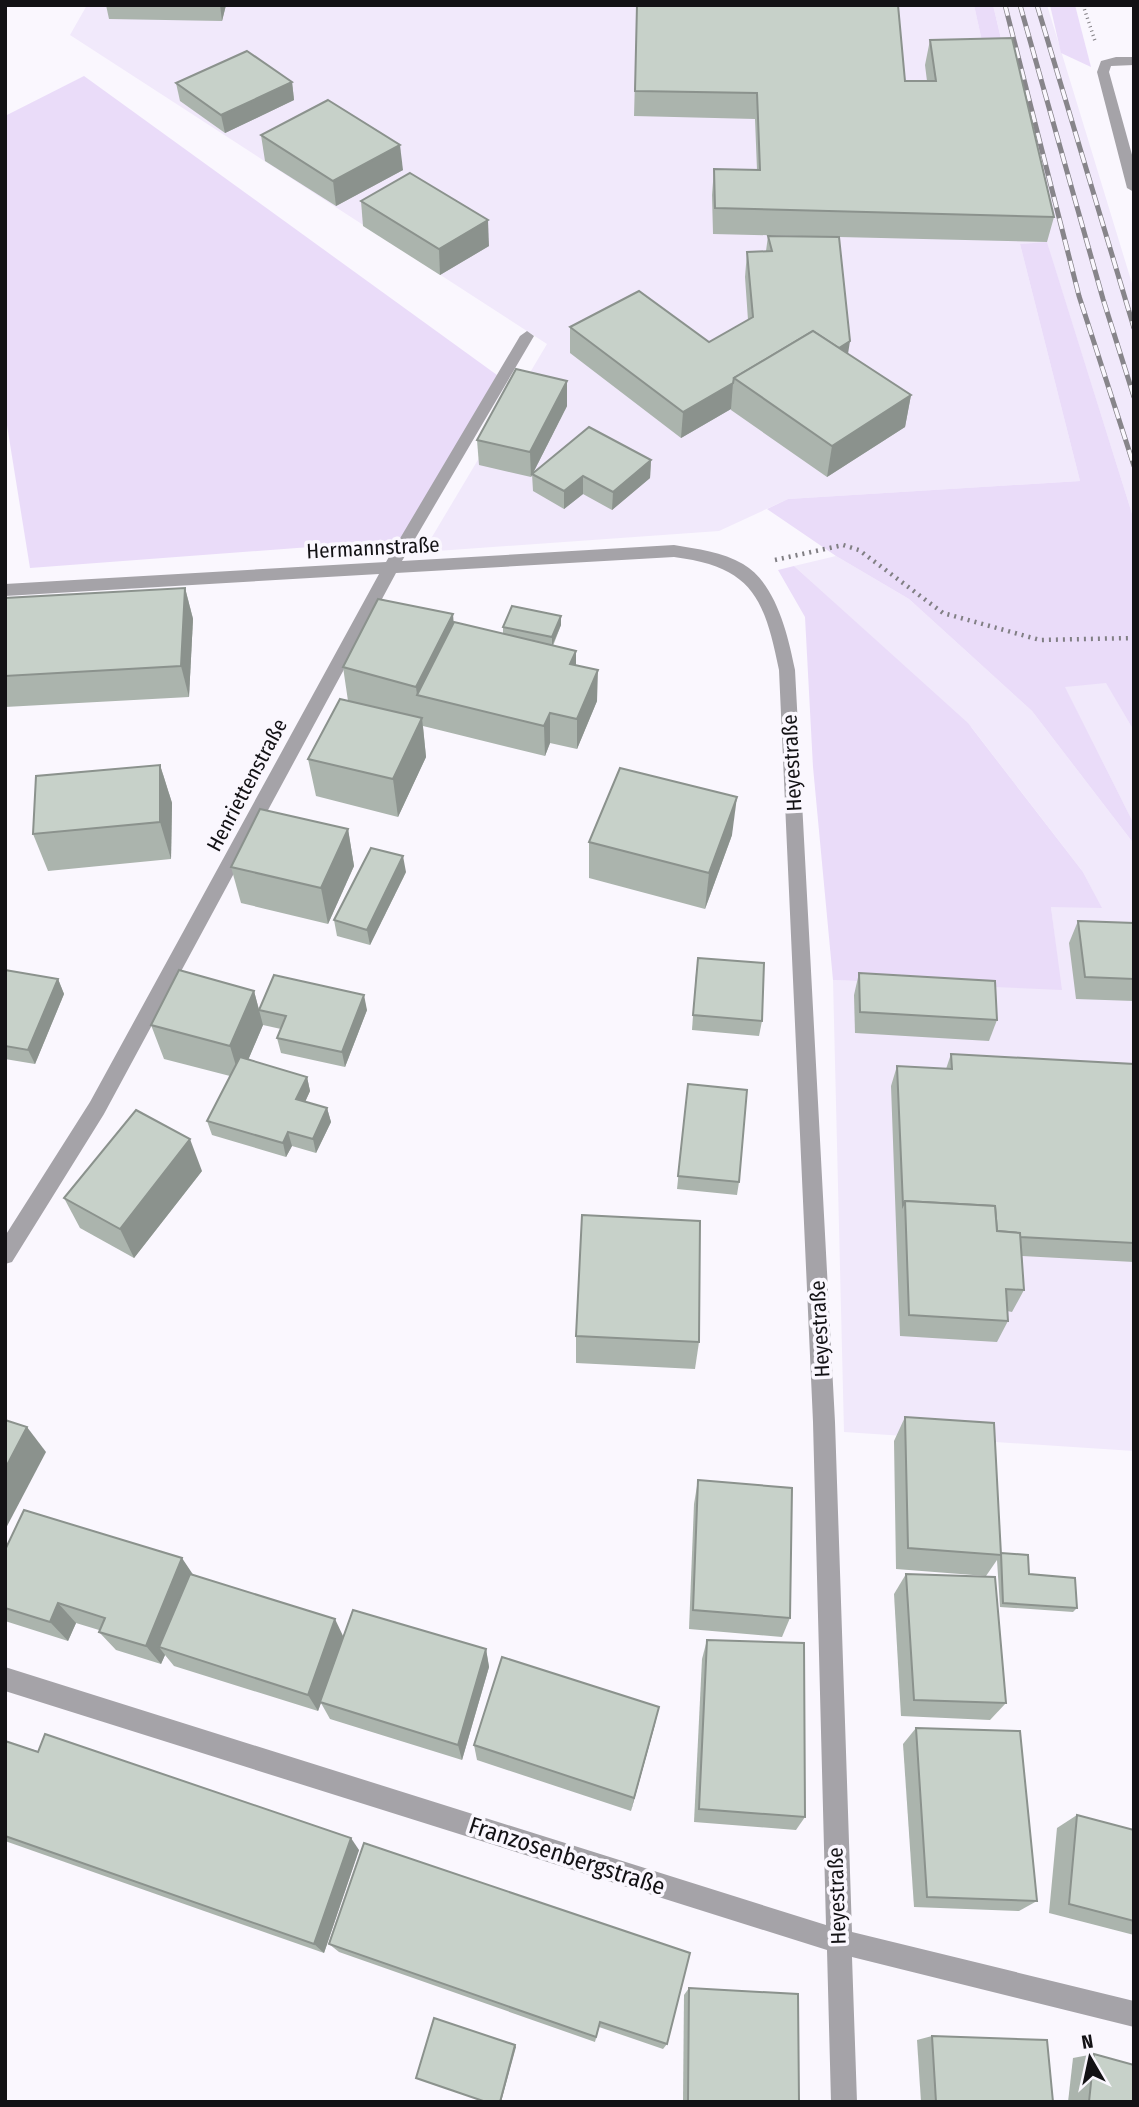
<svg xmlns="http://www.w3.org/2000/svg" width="1139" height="2107" font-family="'Fira Sans Condensed',sans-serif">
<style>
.built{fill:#f1e9fb}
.green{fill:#eadcf9}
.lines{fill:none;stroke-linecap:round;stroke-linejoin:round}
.path-far1{stroke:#817f84;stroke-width:3.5;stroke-dasharray:1 3.5;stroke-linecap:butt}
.path{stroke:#817f84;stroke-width:4.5;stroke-dasharray:2 5;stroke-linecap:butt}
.minor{fill:#a5a3a8;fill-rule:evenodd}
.rail-casing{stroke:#87858a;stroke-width:5}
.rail{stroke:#faf7fe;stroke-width:3.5;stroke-dasharray:11;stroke-linecap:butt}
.wall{fill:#abb4ad}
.shaded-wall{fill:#8b928d}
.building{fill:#c7d1c9;stroke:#8b928d;stroke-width:2}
.labels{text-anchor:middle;stroke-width:7;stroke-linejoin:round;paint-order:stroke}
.street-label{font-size:21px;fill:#131215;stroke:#faf7fe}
.near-street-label{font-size:24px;fill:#131215;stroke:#faf7fe}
</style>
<rect width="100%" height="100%" fill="#faf7fe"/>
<!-- built -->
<g class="built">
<polygon points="87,5 974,5 987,64 1007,63 993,5 1047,5 1134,290 1134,520 1047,243 1020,244 1080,481 788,499 719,531 423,552 547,344 70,35"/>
<polygon points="836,556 909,599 1032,711 1134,844 1134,1451 844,1432 833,980 1061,989 1051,907 1101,907 1083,872 972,728 794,566"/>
<polygon points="1106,682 1134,731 1134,824 1064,686"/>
</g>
<!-- green -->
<g class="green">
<polygon points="974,5 993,5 1007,64 987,64"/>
<polygon points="1050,5 1075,5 1091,67 1061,53"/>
<polygon points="84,76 497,375 403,540 30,568 5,413 5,116"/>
<polygon points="1047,242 1134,520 1134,731 1106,683 1065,687 1134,824 1134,844 1032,711 909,599 836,556 767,509 788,499 1080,481 1020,244"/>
<polygon points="794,566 968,723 1083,872 1102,908 1051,907 1062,990 833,980 813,767 805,617 778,570"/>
</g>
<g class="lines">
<!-- path-far1 -->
<polyline class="path-far1" points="1083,5 1095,41"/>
<!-- path -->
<polyline class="path" points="775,560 843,545 859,550 943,613 1040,640 1134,638"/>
<!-- minor -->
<g class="minor">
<polygon points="1116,57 1134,57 1134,65 1111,66 1109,72 1134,162 1134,192 1127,188 1097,72 1101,61"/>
<path d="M 527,331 L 534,336 L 402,561 L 674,545 C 697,549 723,552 743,564 C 776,583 788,635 795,670 L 835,1422 L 852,1932 L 1134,2001 L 1134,2027 L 852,1957 L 857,2102 L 831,2102 L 827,1950 L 5,1691 L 5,1667 L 826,1925 L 813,1422 L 779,670 C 764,597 752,567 674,557 L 396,573 L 104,1114 L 12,1262 L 5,1264 L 5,1236 L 90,1102 L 379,574 L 5,596 L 5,584 L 386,562 L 520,336 Z"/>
</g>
<!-- rail casing -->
<g class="rail-casing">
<g id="rail">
<polyline points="1005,5 1079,296 1134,466"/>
<polyline points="1020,5 1103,299 1134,397"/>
<polyline points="1037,5 1134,328"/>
</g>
</g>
<!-- rail -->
<use href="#rail" class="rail"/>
</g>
<!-- wall -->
<g class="wall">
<polygon points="106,5 226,5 222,21 109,19"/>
<polygon points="637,5 905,81 927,81 925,65 930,40 1054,217 1047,242 839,237 848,354 911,395 905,427 827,477 731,410 731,409 681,438 570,353 570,327 709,342 748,320 745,277 747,252 766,251 768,236 802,236 713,234 712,195 714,169 757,170 755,119 634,116"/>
<polygon points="292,82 294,100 225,133 180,101 176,83"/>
<polygon points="261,135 403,170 336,206 265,161"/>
<polygon points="361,201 489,246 440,275 363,226"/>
<polygon points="567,381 567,406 531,477 479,465 477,440"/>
<polygon points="651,460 650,478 612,510 583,494 564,509 533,491 532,474"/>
<polygon points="185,588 193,619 189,697 5,707 5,598"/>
<polygon points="454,622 503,634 503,627 561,625 553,646 576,665 597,701 577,749 550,743 545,756 423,726 426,757 398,817 316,796 308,759 348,701 343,667"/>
<polygon points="160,765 172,803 171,859 48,871 33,834"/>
<polygon points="348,829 354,866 328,924 241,903 231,867"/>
<polygon points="732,835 705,909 589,878 589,842"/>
<polygon points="406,872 370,945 337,936 334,920"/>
<polygon points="1078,921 1134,923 1134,1001 1076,999 1069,943"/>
<polygon points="5,970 58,979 64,994 35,1064 5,1059"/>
<polygon points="696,973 762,1021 759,1036 692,1030"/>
<polygon points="859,973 997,1020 989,1041 855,1033 854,995"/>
<polygon points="254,991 259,1010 367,1010 345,1067 281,1053 277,1038 281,1029 263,1025 248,1060 307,1077 310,1091 305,1102 327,1108 331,1122 316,1153 292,1146 286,1157 212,1135 207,1121 230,1076 164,1059 151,1025"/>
<polygon points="951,1054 1134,1064 1134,1262 1022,1256 1024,1290 1012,1312 1007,1311 1008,1321 997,1342 900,1336 891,1086 897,1066 946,1069"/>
<polygon points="688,1084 739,1182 737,1195 677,1189"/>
<polygon points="202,1171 134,1258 80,1228 64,1198"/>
<polygon points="576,1336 699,1342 695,1369 576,1363"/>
<polygon points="905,1417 1001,1553 1029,1574 1077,1608 1073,1612 1000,1607 997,1560 986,1576 896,1569 894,1441"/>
<polygon points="698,1480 790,1618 782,1637 689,1629 694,1504"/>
<polygon points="5,1550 194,1575 343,1638 486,1649 489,1667 462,1760 330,1719 321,1703 318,1711 174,1666 165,1655 161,1664 116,1650 99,1632 99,1630 76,1623 68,1641 5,1621"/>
<polygon points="906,1574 1006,1703 990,1720 901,1716 894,1594"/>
<polygon points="707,1640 805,1817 796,1830 694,1822 702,1659"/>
<polygon points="655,1724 631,1811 477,1760 474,1745"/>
<polygon points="916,1728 1037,1901 1019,1911 914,1907 903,1744"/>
<polygon points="5,1741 359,1850 324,1953 5,1841"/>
<polygon points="1077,1815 1134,1830 1134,1935 1049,1913 1057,1828"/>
<polygon points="364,1843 667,2044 663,2049 599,2027 595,2042 339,1952 329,1944"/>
<polygon points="689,1988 799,2102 683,2102 684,1995"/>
<polygon points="932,2036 1053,2102 921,2102 917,2040"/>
<polygon points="1094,2054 1134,2102 1068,2102 1073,2058"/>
</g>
<!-- shaded-wall -->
<g class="shaded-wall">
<polygon points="220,5 226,5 222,21"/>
<polygon points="292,82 294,100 225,133 221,115"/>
<polygon points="400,145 403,170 336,206 333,181"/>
<polygon points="488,220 489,246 440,275 439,249"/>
<polygon points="850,341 846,367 834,352"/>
<polygon points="567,381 567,406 531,477 530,452"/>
<polygon points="733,383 731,409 681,438 683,412"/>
<polygon points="911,395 905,427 827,477 832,446"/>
<polygon points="651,460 650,478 612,510 613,492"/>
<polygon points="583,476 583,494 564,509 564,491"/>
<polygon points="185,588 193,619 189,697 181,666"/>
<polygon points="453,614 456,653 417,695 416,687"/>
<polygon points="561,616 561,625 552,646 552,637"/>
<polygon points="576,651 576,682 570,664"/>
<polygon points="598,670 597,701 577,749 577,719"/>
<polygon points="550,713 550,743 545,756 544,726"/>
<polygon points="422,718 426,757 398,817 393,779"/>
<polygon points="160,765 172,803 171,859 160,822"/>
<polygon points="737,797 732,835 705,909 709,873"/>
<polygon points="348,829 354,866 328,924 321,888"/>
<polygon points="403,856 406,872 370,945 367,930"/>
<polygon points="58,979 64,994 35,1064 28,1050"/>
<polygon points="254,991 263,1025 240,1079 230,1046"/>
<polygon points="364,995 367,1010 345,1067 342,1052"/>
<polygon points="307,1077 310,1091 300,1113 296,1099"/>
<polygon points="327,1108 331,1122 316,1153 313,1139"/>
<polygon points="288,1132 292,1146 286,1157 283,1143"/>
<polygon points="190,1139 202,1171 134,1258 120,1229"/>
<polygon points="27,1427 46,1452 5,1530 5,1469"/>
<polygon points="182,1558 196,1579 159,1647 165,1655 161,1664 146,1646"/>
<polygon points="58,1603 76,1623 68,1641 50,1622"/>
<polygon points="335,1619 344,1638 318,1711 308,1695"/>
<polygon points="486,1649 489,1667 462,1760 458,1745"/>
<polygon points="659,1707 655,1724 631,1811 634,1798"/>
<polygon points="351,1838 359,1850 324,1953 314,1944"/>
<polygon points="515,2045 516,2047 501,2102 500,2102"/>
</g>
<!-- building -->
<g class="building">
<polygon points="637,5 898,5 905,81 936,81 930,40 1012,38 1054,217 715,208 714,169 760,170 757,93 635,91"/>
<polygon points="247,51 292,82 221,115 176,83"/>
<polygon points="328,100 400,145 333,181 261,135"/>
<polygon points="410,173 488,220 439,249 361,201"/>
<polygon points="768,236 839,237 850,341 839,348 813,331 734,378 733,383 683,412 570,327 639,291 709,342 753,317 747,252 772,251"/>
<polygon points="813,331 911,395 832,446 734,378"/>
<polygon points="516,369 567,381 530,452 477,440"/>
<polygon points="589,427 651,460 613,492 583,476 564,491 532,474"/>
<polygon points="185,588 181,666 5,676 5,598"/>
<polygon points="378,599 453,614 416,687 343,667"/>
<polygon points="512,606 561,616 552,637 503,627"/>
<polygon points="454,622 576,651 570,664 598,670 577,719 550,713 544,726 417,695"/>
<polygon points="340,699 422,718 393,779 308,759"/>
<polygon points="160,765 160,822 33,834 36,776"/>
<polygon points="620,768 737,797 709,873 589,842"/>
<polygon points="260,809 348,829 321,888 231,867"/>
<polygon points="371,848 403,856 367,930 334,920"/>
<polygon points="1078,921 1134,923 1134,979 1085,977"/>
<polygon points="698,958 764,963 762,1021 693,1015"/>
<polygon points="5,970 58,979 28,1050 5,1046"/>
<polygon points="179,970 254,991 230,1046 151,1025"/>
<polygon points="859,973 995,981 997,1020 860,1012"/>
<polygon points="274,975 364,995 342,1052 277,1038 286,1016 259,1010"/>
<polygon points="951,1054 1134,1064 1134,1243 1020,1237 1020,1233 997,1231 995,1206 905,1201 903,1205 897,1066 952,1069"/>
<polygon points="240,1057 307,1077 296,1099 327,1108 313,1139 288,1132 283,1143 207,1121"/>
<polygon points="688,1084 747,1090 739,1182 678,1176"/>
<polygon points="136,1110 190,1139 120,1229 64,1198"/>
<polygon points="905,1201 995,1206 997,1231 1020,1233 1024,1290 1006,1289 1008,1321 909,1315"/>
<polygon points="582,1215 700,1221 699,1342 576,1336"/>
<polygon points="905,1417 994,1423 1001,1555 908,1548"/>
<polygon points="5,1420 27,1427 5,1469"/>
<polygon points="698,1480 792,1488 790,1618 693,1610"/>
<polygon points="24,1510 182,1558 146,1646 99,1632 105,1618 58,1603 50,1622 5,1608 5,1550"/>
<polygon points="1001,1553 1028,1555 1029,1574 1075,1578 1077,1608 1003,1603"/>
<polygon points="190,1574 335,1619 308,1695 159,1647"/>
<polygon points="906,1574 995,1577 1006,1703 914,1700"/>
<polygon points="353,1610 486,1649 458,1745 320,1702"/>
<polygon points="707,1640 804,1643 805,1817 699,1809"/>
<polygon points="502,1657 659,1707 634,1798 474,1745"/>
<polygon points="916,1728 1020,1731 1037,1901 927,1897"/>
<polygon points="45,1734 351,1838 314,1944 5,1836 5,1741 38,1752"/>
<polygon points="1077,1815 1134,1830 1134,1921 1069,1904"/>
<polygon points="364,1843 690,1953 667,2044 600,2022 596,2037 329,1944"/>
<polygon points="689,1988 798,1994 799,2102 688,2102"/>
<polygon points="434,2018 515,2045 500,2102 486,2102 416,2078"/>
<polygon points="932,2036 1047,2040 1053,2102 936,2102"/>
<polygon points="1094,2054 1134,2065 1134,2102 1089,2102"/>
</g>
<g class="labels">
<!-- street labels -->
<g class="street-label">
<text transform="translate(373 548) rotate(-3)" y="7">Hermannstraße</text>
<text transform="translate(792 763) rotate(-93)" y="7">Heyestraße</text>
<text transform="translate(247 785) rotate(-62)" y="7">Henriettenstraße</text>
<text transform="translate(820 1329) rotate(-93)" y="7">Heyestraße</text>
<text transform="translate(837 1896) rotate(-92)" y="7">Heyestraße</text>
</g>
<!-- near-street labels -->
<g class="near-street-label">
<text transform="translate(567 1856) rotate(18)" y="8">Franzosenbergstraße</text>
</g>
</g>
<!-- border -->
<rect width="1139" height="2107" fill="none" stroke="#131215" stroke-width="14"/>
<!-- north arrow -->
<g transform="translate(1090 2058) rotate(351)" stroke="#faf7fe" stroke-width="5" paint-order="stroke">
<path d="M0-5L12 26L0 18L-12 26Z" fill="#131215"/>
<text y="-10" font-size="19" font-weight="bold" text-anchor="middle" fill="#131215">N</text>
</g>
</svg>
